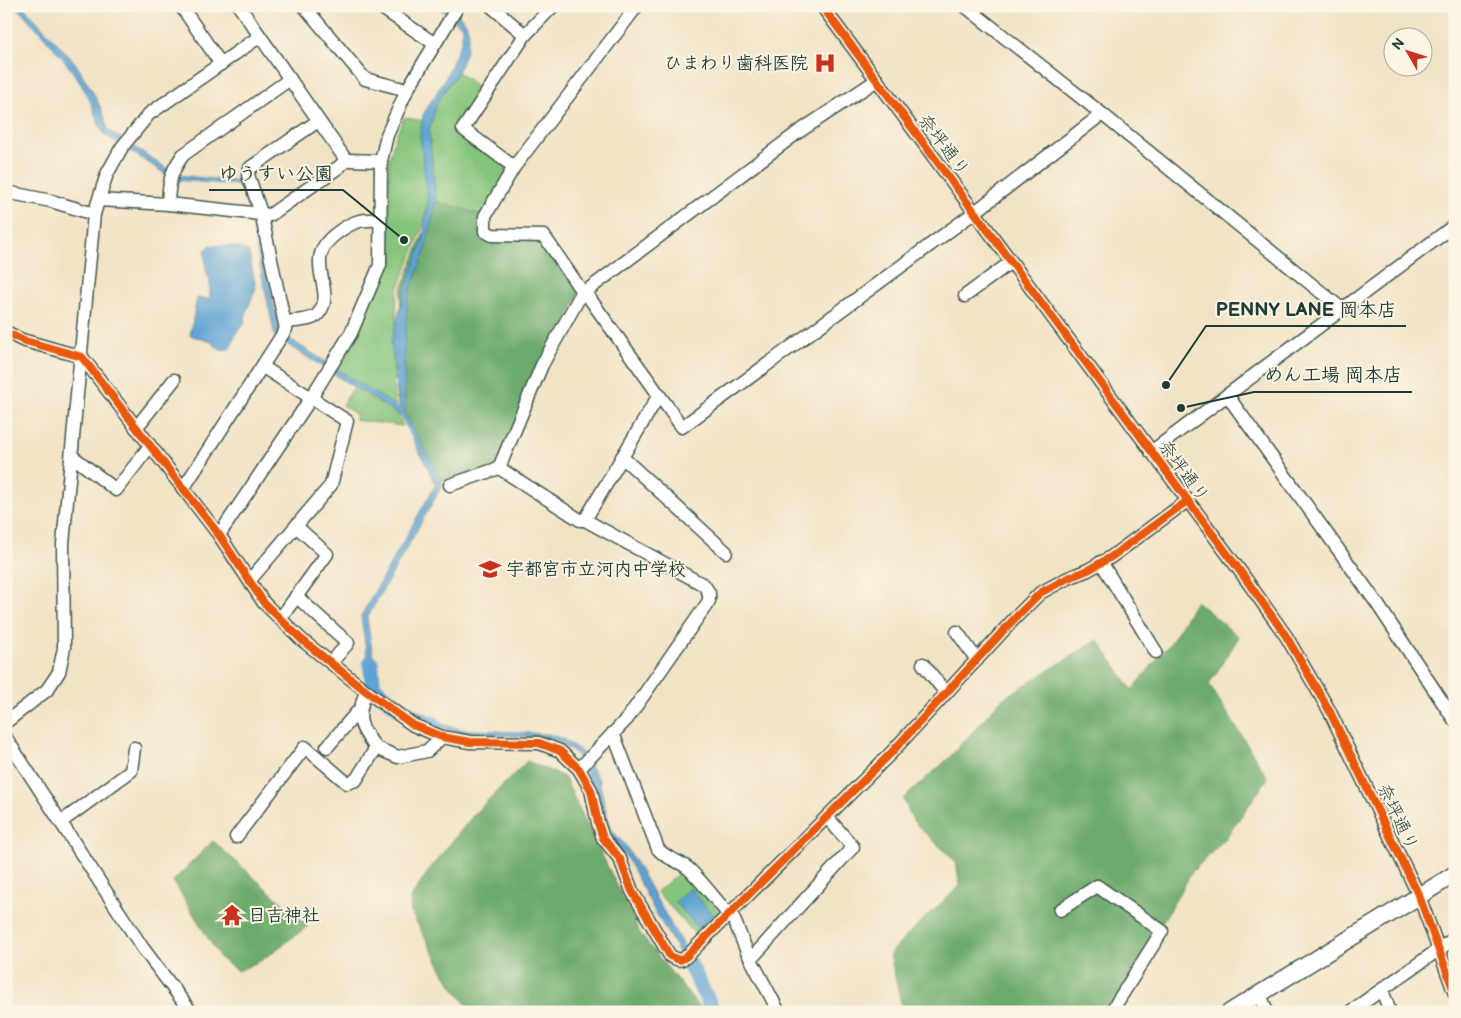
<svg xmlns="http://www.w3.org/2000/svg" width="1461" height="1018" font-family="'Balsamiq Sans','Klee One',sans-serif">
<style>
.green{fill:#85c47c;stroke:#528058}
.forest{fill:#6caa6c;stroke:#467450}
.water{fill:#5da3d3;stroke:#3e7084}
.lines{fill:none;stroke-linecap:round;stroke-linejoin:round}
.river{stroke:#5da3d3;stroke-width:16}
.minor-casing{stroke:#3f564a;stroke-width:15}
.major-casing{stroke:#3f564a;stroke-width:19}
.minor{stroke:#fff;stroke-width:12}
.major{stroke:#fff;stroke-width:16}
.cycleway-casing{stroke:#fcf5e5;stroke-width:11}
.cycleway{stroke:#e8590c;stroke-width:8}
.labels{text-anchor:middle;stroke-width:4;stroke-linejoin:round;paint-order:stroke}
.poi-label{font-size:18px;font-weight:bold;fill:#1f3d34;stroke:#fcf5e5;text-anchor:start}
.street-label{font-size:18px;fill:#1f3d34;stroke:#fcf5e5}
.leader{fill:none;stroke:#1f3d34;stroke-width:2}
.callout-dot{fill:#1f3d34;stroke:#fcf5e5;stroke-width:2}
.callout-label{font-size:19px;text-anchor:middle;font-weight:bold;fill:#1f3d34;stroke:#fcf5e5;stroke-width:4;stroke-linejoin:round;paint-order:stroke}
</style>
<rect width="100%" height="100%" fill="#fcf5e5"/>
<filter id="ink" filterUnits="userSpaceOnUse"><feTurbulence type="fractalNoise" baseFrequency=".02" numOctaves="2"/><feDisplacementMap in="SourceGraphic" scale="10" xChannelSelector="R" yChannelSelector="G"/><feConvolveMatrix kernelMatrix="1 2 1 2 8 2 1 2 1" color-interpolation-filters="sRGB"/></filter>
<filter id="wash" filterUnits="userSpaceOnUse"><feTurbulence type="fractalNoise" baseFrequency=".0096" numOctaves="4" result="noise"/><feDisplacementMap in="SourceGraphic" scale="20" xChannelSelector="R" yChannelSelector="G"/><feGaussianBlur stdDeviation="1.12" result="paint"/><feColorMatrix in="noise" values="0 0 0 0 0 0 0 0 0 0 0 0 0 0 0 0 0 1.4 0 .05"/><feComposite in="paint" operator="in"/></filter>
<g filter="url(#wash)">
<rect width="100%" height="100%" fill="#f2e3c6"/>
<!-- green -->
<g class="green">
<polygon points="458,72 486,93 463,129 514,167 485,216 436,201 428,201 423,227 397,292 393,394 398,414 403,426 355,420 356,414 342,405 354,387 334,374 358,334 387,268 389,253 389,160 395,138 404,117 423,121"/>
<polygon points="683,869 721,914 696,935 657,892"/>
</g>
<!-- forest -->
<g class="forest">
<polygon points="436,201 485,216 485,231 544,236 581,290 499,468 434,482 417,443 401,412 396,395 401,291"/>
<polygon points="1196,601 1239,637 1209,684 1268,778 1225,839 1192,872 1109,1012 903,1012 890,954 912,930 960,886 956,862 914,822 903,799 949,758 1002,699 1098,640 1132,690 1172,641"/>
<polygon points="527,761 564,777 641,935 703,1012 471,1012 446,976 411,912 410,899 429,870 475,813"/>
<polygon points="213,841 308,926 262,960 238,971 221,959 173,881"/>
</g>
<!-- water -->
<g class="water">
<path d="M 16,6 L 23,6 L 76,64 L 94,94 L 103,113 L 108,130 L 177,175 L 241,182 L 249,187 L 280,333 L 400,409 L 391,343 L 406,287 L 423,241 L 428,201 L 420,137 L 423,115 L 446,77 L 462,40 L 462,26 L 436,6 L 447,6 L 461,17 L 466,23 L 469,32 L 466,51 L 458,72 L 438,100 L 429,130 L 436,201 L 425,252 L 408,296 L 404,352 L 405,413 L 443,484 L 367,618 L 377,683 L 421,718 L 460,729 L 548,734 L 563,739 L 581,751 L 599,780 L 610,828 L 626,846 L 699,973 L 692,975 L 652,906 L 625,855 L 612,841 L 603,824 L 586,771 L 576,753 L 553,741 L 529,737 L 454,732 L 422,722 L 371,684 L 361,616 L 436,484 L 401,416 L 275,337 L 244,190 L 239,185 L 175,180 L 105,135 C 96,123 94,106 86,93 C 68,60 41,34 16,6 Z"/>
<path d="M 210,245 C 223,247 239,243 249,253 L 256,288 L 247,310 L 244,324 L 236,333 L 232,345 L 229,349 L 220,350 L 211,342 L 190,335 L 197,298 L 210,299 L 210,281 L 206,271 L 205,251 Z"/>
<polygon points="690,888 713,915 698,928 675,902"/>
</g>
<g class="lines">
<!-- river -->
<g class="river">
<path d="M 371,663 L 373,687 C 391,701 411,719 433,724"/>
<polyline points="685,955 710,1005 712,1012"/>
</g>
</g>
</g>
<g filter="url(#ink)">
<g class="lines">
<!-- minor casing -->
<g class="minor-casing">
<g id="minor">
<polyline points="181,6 221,64"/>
<polyline points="239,6 346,160"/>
<polyline points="304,6 365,79 407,90"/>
<polyline points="379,6 435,44"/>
<polyline points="491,6 525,35"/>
<polyline points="822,6 1240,571 1286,636 1329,710 1419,896 1455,994"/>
<polyline points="965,6 1102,114 1343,310"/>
<polyline points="346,160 381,161"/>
<polyline points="514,167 463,129 525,35 553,6"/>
<polyline points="6,192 51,201 94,214"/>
<polyline points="99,200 168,204 270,215 339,167 346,160"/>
<path d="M 168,204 C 169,182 170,173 183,155 L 290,79"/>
<polyline points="965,296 1011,262"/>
<path d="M 285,322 C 294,321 312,321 318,314 C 339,290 299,260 337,233 C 353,221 361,219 380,220"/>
<path d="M 6,332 L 22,340 L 82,357 L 219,535 L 264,603 L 302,640 L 366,691 L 413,725 L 442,737 L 470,742 L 539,743 L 560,751 L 579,769 L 591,790 L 598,823 L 603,838 L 620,859 L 632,891 L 670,956 C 678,960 681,962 688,955 L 891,753 L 1015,618 L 1040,593 L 1066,579 L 1088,570 L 1111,557 L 1187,501"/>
<polyline points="659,395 585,292 797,133 877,80"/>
<polyline points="1227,395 1376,602 1455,721"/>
<polyline points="136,428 174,380"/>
<polyline points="1151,452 1455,225"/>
<polyline points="72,456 116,490 150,446"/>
<polyline points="622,457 726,552"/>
<polyline points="499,468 580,520 585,520 704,585 709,593 709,601 627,719 579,769"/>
<polyline points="450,485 499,468 542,365 580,296 585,292 581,290 544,236 492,235 485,231 485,216 514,167 637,6"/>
<polyline points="183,489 286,329 261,213 248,175 250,168 318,121"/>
<polyline points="585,520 659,395 682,427 975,212 1102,114"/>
<polyline points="219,535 311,398 351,333 380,265 381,161 387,135 407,90 458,6"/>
<polyline points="1101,562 1156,652"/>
<polyline points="250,580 331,485 347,421 263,367"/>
<polyline points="296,596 348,643 331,663"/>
<polyline points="280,619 327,554 296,526"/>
<polyline points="957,632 977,660"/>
<polyline points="923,664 946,693"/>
<path d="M 366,691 C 356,718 358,725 376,748"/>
<polyline points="6,722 47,690 59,672 64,648 63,544 94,214 107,174 122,147 149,114 259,37"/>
<path d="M 613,733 L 658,849 C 667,860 680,860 690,870 C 704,884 716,900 729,915"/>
<polyline points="6,738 142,947 191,1012"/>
<polyline points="327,747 359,710"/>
<polyline points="61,822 131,771 134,748"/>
<polyline points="236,837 305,747 347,783 356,780 376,748 398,757 427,751 442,737"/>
<polyline points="1060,910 1097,886 1162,931 1111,1012"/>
<polyline points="731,912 747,952 779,1012"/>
<polyline points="751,959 853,847 827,817"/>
<polyline points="1382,990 1390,1012"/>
<polyline points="1260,994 1267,1012"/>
<polyline points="1350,1012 1455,938"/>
</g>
</g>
<!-- major casing -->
<g class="major-casing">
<polyline id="major" points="1230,1012 1455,874"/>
</g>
<!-- minor -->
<use href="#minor" class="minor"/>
<!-- major -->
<use href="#major" class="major"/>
<!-- cycleway casing -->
<g class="cycleway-casing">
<g id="cycleway">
<polyline points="822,6 1240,571 1286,636 1329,710 1419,896 1455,994"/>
<path d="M 6,332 L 22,340 L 82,357 L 219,535 L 264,603 L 302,640 L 366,691 L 413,725 L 442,737 L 470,742 L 539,743 L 560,751 L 579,769 L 591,790 L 598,823 L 603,838 L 620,859 L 632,891 L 670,956 C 678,960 681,962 688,955 L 891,753 L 1015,618 L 1040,593 L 1066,579 L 1088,570 L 1111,557 L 1187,501"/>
</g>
</g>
<!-- cycleway -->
<use href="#cycleway" class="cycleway"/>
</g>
</g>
<!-- icons -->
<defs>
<g id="hospital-bare" transform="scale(1.725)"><path d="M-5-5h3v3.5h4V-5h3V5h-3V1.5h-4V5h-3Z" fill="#c8321e" stroke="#fcf5e5" stroke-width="2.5" paint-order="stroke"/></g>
<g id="school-bare" transform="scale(1.725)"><path d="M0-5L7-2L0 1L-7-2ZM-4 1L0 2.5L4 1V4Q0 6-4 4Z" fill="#c8321e" stroke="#fcf5e5" stroke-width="2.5" paint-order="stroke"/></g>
<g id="temple-bare" transform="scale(1.725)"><path d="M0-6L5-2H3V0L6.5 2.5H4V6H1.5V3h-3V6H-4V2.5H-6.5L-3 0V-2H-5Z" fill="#c8321e" stroke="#fcf5e5" stroke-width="2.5" paint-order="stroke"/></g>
</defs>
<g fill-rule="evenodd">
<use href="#hospital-bare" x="825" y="63"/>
<use href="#school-bare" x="490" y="569"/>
<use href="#temple-bare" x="232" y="915"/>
</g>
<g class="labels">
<!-- poi labels -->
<g class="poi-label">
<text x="808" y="69" text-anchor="end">ひまわり歯科医院</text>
<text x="506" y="575">宇都宮市立河内中学校</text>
<text x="248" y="921">日吉神社</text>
</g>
<!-- street labels -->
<g class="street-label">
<text transform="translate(944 145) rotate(53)" y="6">奈坪通り</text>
<text transform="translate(1184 471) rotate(54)" y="6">奈坪通り</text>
<text transform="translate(1398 817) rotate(65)" y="6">奈坪通り</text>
</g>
</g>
<!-- callouts -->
<path class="leader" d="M404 240L343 190H209M1166 385L1206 326H1406M1181 408L1254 392H1412"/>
<g class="callout-dot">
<circle cx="404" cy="240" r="5"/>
<circle cx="1166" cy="385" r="5"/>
<circle cx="1181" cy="408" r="5"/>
</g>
<g class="callout-label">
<text x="276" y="180">ゆうすい公園</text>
<text x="1306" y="316">PENNY LANE 岡本店</text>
<text x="1333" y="381">めん工場 岡本店</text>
</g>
<!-- margin -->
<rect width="1461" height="1018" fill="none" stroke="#fcf5e5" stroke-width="25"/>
<!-- north arrow -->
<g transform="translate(1408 52) rotate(309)"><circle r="24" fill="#fcf5e5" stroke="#a4ab9e"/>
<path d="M0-4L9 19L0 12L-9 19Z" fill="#c8321e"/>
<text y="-8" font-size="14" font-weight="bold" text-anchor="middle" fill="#1f3d34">N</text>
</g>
</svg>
